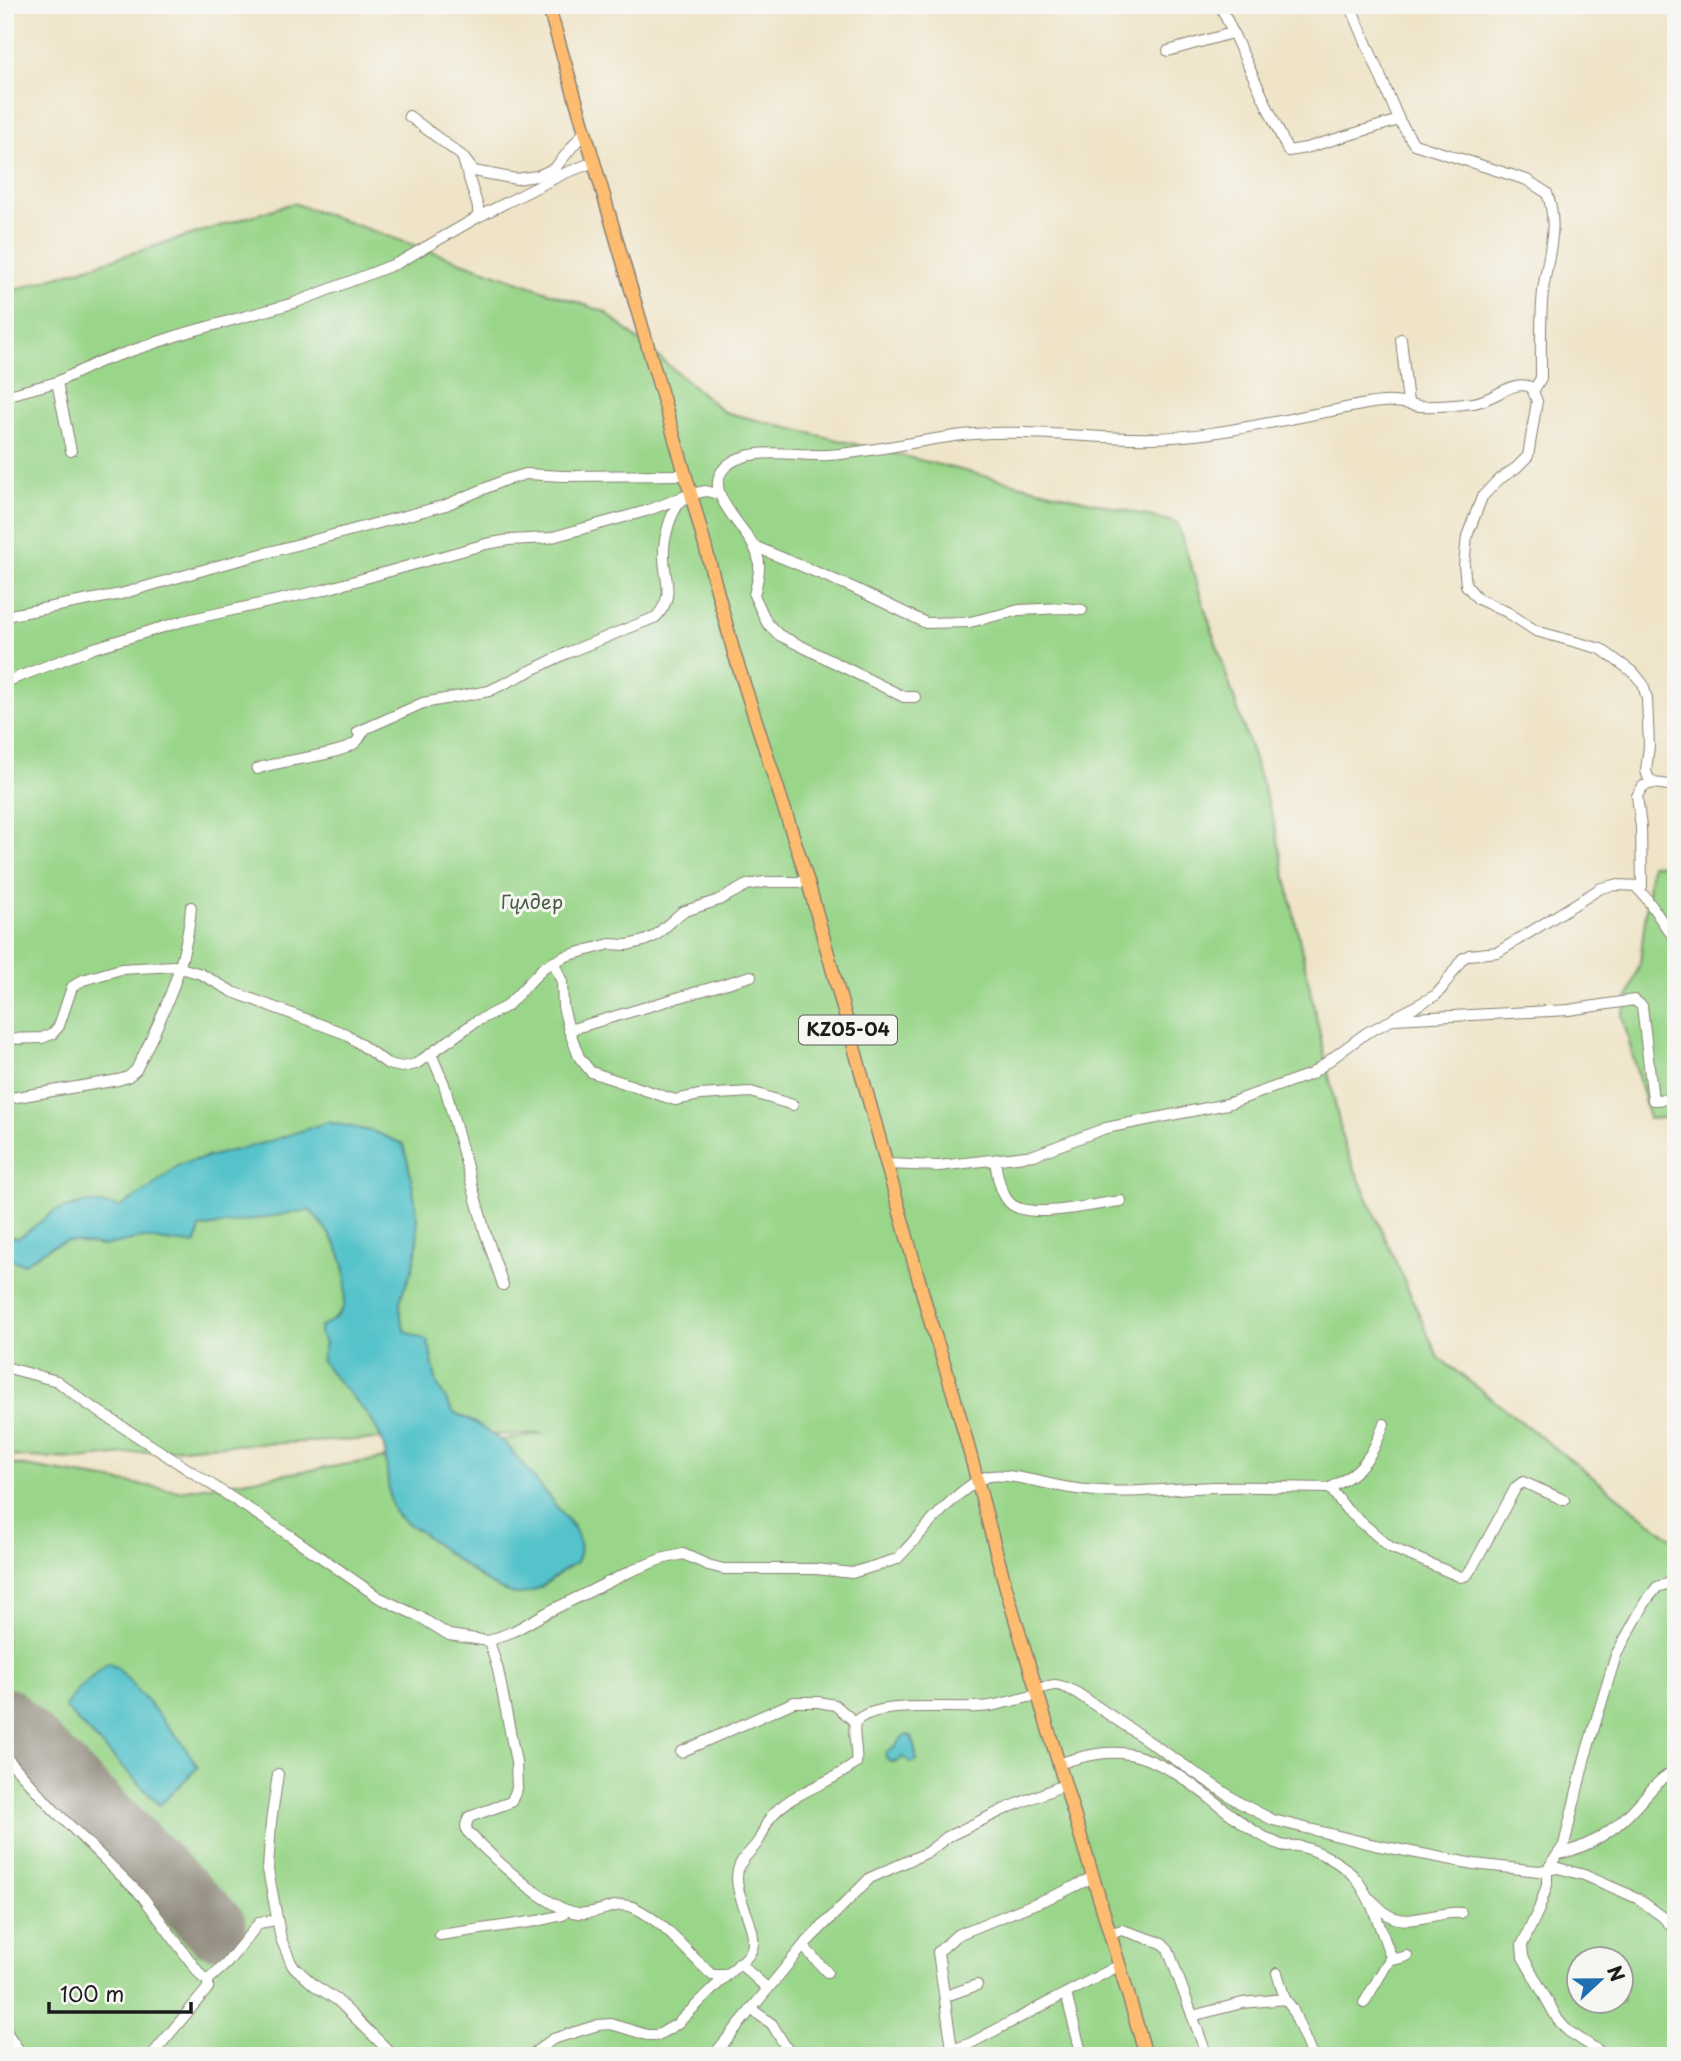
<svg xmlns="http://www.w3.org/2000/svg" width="1681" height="2061" font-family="'Playpen Sans',sans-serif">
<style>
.green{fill:#9ad68a;stroke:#5b7953;stroke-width:2;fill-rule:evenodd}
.water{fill:#55c3cb;stroke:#387074;stroke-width:2}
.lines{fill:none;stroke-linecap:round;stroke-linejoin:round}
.runway{stroke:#868072;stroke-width:63}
.minor-casing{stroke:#868072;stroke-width:12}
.major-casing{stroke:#868072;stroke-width:15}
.minor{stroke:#fff;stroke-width:10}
.major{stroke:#febc70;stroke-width:12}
.labels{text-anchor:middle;stroke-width:6;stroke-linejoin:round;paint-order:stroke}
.shield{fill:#f6f6f2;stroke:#5d5d5c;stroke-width:2}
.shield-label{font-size:18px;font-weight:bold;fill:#1c1c1c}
.park-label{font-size:19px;fill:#485d42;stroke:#f6f6f2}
</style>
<rect width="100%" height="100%" fill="#f6f6f2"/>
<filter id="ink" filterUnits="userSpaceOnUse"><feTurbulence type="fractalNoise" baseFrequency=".0143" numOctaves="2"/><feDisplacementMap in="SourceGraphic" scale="14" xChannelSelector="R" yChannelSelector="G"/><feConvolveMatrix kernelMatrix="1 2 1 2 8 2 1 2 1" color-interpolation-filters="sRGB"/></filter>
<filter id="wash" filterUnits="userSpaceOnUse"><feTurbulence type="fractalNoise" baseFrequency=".00686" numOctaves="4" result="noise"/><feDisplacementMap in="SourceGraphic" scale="28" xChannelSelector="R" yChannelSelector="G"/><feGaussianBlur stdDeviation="1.57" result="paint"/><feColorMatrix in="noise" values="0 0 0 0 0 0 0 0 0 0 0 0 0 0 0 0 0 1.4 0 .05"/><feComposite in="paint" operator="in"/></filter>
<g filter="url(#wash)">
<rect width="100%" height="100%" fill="#efe4c8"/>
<!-- green -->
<g class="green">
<path d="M 293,203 L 605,312 L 724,412 L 1177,523 L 1273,818 L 1344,1145 L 1438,1357 L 1676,1542 L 1676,2056 L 5,2056 L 5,1463 L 179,1491 L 545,1433 L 203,1446 L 78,1459 L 5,1456 L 5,293 ZM 1580,1960 L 1622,1960 L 1622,2002 L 1580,2002 Z"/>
<polygon points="1676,864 1676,1117 1649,1119 1622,1015 1640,963 1651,865"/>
</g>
<!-- water -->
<g class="water">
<path d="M 328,1122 L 375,1132 L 403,1144 C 412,1175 422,1226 415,1258 C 408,1291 392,1294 405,1331 L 428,1341 L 437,1384 L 453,1412 L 474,1422 L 507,1445 L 574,1528 C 580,1540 582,1550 576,1563 C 555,1572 547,1590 521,1594 C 513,1595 498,1589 491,1584 C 467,1570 444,1550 422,1533 C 414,1527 402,1521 396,1514 C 385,1499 389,1456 382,1440 C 369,1408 340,1388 321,1360 L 325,1343 L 320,1335 L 320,1327 C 328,1323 338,1318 342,1310 C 345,1306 344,1299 345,1294 C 350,1259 332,1235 310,1210 L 200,1228 L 196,1243 L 190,1244 L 141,1238 L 103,1246 L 67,1241 L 52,1246 L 23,1264 L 5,1257 L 5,1236 L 19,1238 L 53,1212 L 87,1202 L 120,1207 L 150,1188 L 180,1164 L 267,1142 Z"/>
<polygon points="108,1663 118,1668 181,1741 198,1767 160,1805 65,1708 77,1690"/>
<polygon points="908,1735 912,1737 917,1760 912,1763 903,1757 897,1762 890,1762 886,1758 886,1753 895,1747 902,1737"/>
</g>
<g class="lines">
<!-- runway -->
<polyline class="runway" points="5,1719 215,1927"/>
</g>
</g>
<g filter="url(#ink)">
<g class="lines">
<!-- minor casing -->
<g class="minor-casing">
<g id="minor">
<polyline points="1220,5 1288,151 1306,148 1399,120"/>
<path d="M 1350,5 L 1399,120 L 1414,144 L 1527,180 L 1547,193 C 1560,228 1547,257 1543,291 C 1540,319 1541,349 1541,378 L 1534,390"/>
<polyline points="1168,51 1232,33"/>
<polyline points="409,116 462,156 474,171 516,179 537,176 555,168 585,131"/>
<polyline points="478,217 563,174 594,162"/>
<polyline points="1401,339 1408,403"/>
<polyline points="5,396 57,382"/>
<polyline points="71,451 57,382 101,361 182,334 294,303 398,263 478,217 478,207 462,156"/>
<polyline points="754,546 854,588 926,623 970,622 1019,610 1064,608 1082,610"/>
<polyline points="5,616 121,594 217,566 446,505 505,480 526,474 563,476 685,475"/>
<polyline points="5,682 94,648 183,621 323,590 486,544 509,540 549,538 646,511 691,494 706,491 718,494"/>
<path d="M 915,697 L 904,697 L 779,635 L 767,623 L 754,595 C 757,582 762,567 757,554 C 750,530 704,496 722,471 C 742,443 799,457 828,455 C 877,452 925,438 974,434 C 1027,430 1080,437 1133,438 C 1200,440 1266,423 1331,411 C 1348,408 1366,403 1383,402 C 1396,401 1408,404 1420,406 C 1436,407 1456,405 1473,403 C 1495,400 1512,379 1531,387 L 1537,401 L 1528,456 L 1516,468 L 1498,480 L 1482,497 L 1467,536 L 1464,565 L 1466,585 L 1478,599 L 1507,612 L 1536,631 L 1601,649 L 1634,673 L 1643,684 L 1647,699 L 1649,746 L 1646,771 L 1648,777 L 1654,783 L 1676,786"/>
<path d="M 358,732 L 423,703 L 489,691 L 567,653 L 656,617 C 676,595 664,581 664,555 C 663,542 669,519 676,508 C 678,503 684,500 688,496"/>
<path d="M 257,769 C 282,759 336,757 355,743 C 359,740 362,733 365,729"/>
<path d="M 1636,887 C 1653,902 1660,923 1676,939"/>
<polyline points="554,963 562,982 563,1007 569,1030 579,1057 591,1072 675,1100 700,1095 751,1092 793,1105"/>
<polyline points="1394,1018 1436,995 1443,987 1462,959 1469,955 1498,952 1601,888 1615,885 1642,886 1641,827 1637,796 1643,786 1654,783"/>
<polyline points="569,1030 751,976"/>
<polyline points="5,1039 42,1038 52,1034 59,1026 72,987 83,980 121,969 174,966 201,974 233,992 346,1034 388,1064 402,1067 416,1064 475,1022 507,1006 544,967 566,956 610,944 627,945 644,941 655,936 682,912 719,900 747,885 765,882 808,882"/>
<polyline points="431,1054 444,1084 485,1232 503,1285"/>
<path d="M 5,1099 L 118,1080 L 128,1077 L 136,1070 C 162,1019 187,964 191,907"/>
<path d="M 995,1161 C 997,1174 1000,1192 1009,1202 C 1026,1222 1096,1203 1121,1201"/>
<polyline points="886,1164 939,1166 1034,1155 1106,1128 1227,1104 1311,1074 1366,1033 1394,1019 1569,1010 1634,1000 1642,1006 1653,1100 1676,1099"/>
<path d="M 5,1367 L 57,1381 L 86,1403 L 292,1537 L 378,1597 L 420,1617 L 449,1635 L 489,1641 L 514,1631 L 548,1612 L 631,1571 L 661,1559 L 683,1554 L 708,1565 L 724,1569 L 816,1569 L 852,1573 L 897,1559 C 920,1536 956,1488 986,1477 C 1004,1471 1049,1485 1070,1488 C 1119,1496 1169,1488 1218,1487 C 1255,1486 1293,1488 1330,1488 C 1362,1472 1372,1457 1384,1424"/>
<polyline points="1330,1488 1347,1510 1390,1547 1461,1577 1467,1575 1473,1566 1516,1487 1523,1482 1564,1500"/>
<path d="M 489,1641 L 498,1670 L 516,1762 L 517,1789 L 511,1802 L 469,1817 L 466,1825 L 467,1831 C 488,1853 547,1910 578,1913 C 597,1916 616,1899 635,1908 C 666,1923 687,1953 712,1975 L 727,1975 L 677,2024 L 658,2035 L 647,2035 L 611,2024 L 598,2025 L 553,2039 L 530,2056"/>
<path d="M 1036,1690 C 1056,1683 1058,1683 1077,1693 L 1240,1803 L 1273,1820 L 1375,1845 L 1474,1864 L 1539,1871 L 1558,1868 L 1584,1875 L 1637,1898 L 1663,1917 L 1676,1931"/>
<path d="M 681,1752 L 794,1702 L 818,1702 L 835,1705 L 855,1722 C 877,1698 958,1711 990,1706 C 1006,1703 1022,1698 1038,1695"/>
<polyline points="5,1756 54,1810 143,1897 202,1977 208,1980 208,1988 151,2056"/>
<path d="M 1058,1764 C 1085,1755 1113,1748 1141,1757 C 1194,1774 1230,1824 1281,1845 C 1287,1847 1291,1845 1297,1846 C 1317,1849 1344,1864 1356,1879 C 1372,1898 1382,1934 1391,1957 L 1364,2003"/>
<polyline points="278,1774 271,1822 268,1870 281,1939 292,1965 314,1985 337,2000 394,2056"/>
<path d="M 1559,1854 C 1586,1848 1612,1832 1631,1812 C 1646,1797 1657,1779 1676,1770"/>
<path d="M 1369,1898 C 1377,1904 1382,1912 1390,1916 C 1410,1927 1439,1910 1461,1913"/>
<polyline points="1109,1934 1122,1930 1162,1943 1168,1949 1207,2056"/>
<polyline points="440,1935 537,1921 563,1915 565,1910"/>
<polyline points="803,1946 827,1972"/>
<polyline points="1391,1957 1397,1959 1407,1956"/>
<polyline points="739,1963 767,1988"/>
<polyline points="1277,1973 1285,1999"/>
<path d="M 727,1975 C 734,1968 745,1961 750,1953 C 763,1931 731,1896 738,1870 C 741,1857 753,1851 759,1840 C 764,1832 765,1824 771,1817 C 792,1791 831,1784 856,1763 C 858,1748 852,1737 855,1722"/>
<polyline points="208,1980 226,1964 259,1923 276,1920"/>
<polyline points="1066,1994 1082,2056"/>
<polyline points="946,1996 977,1985"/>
<polyline points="751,2009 772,2024 791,2056"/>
<polyline points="1192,2016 1242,2003 1285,1999 1292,2008 1312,2056"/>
<polyline points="5,2030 23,2056"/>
<polyline points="1599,2051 1568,2031 1558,2020 1523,1957 1522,1945 1539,1909 1547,1885 1547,1870 1564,1845 1585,1757 1616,1655 1646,1601 1657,1587 1676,1581"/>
<polyline points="713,2056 803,1946 870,1878 928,1852 947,1837 1005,1809 1064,1785"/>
<polyline points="937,2056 971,2043 1120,1965"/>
<polyline points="953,2056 938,1952 957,1935 1061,1893 1093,1877"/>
</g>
</g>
<!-- major casing -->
<g class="major-casing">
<path id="major" d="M 548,5 L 691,494 L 734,653 L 808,882 L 932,1327 C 963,1416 983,1508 1009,1598 C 1054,1751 1102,1903 1146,2056"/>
</g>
<!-- minor -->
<use href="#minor" class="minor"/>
<!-- major -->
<use href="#major" class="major"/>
</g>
</g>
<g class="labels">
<!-- shield labels -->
<rect class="shield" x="799" y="1015.5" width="98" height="29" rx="5"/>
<g class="shield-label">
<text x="848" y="1036">KZ05-04</text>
</g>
<!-- park labels -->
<g class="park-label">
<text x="532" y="909">Гүлдер</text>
</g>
</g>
<!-- margin -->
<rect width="1681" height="2061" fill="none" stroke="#f6f6f2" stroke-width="28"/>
<!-- north arrow -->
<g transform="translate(1600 1980) rotate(68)"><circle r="33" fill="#f6f6f2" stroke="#9f9f9c" stroke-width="2"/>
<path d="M0-5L12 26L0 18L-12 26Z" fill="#1f6fb2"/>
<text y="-10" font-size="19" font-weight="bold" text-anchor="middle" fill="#1c1c1c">N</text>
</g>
<!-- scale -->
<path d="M49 2002v10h142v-10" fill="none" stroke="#1c1c1c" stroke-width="3.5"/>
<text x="60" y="2002" font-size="21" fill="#1c1c1c" stroke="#f6f6f2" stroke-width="5" paint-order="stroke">100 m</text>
</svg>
